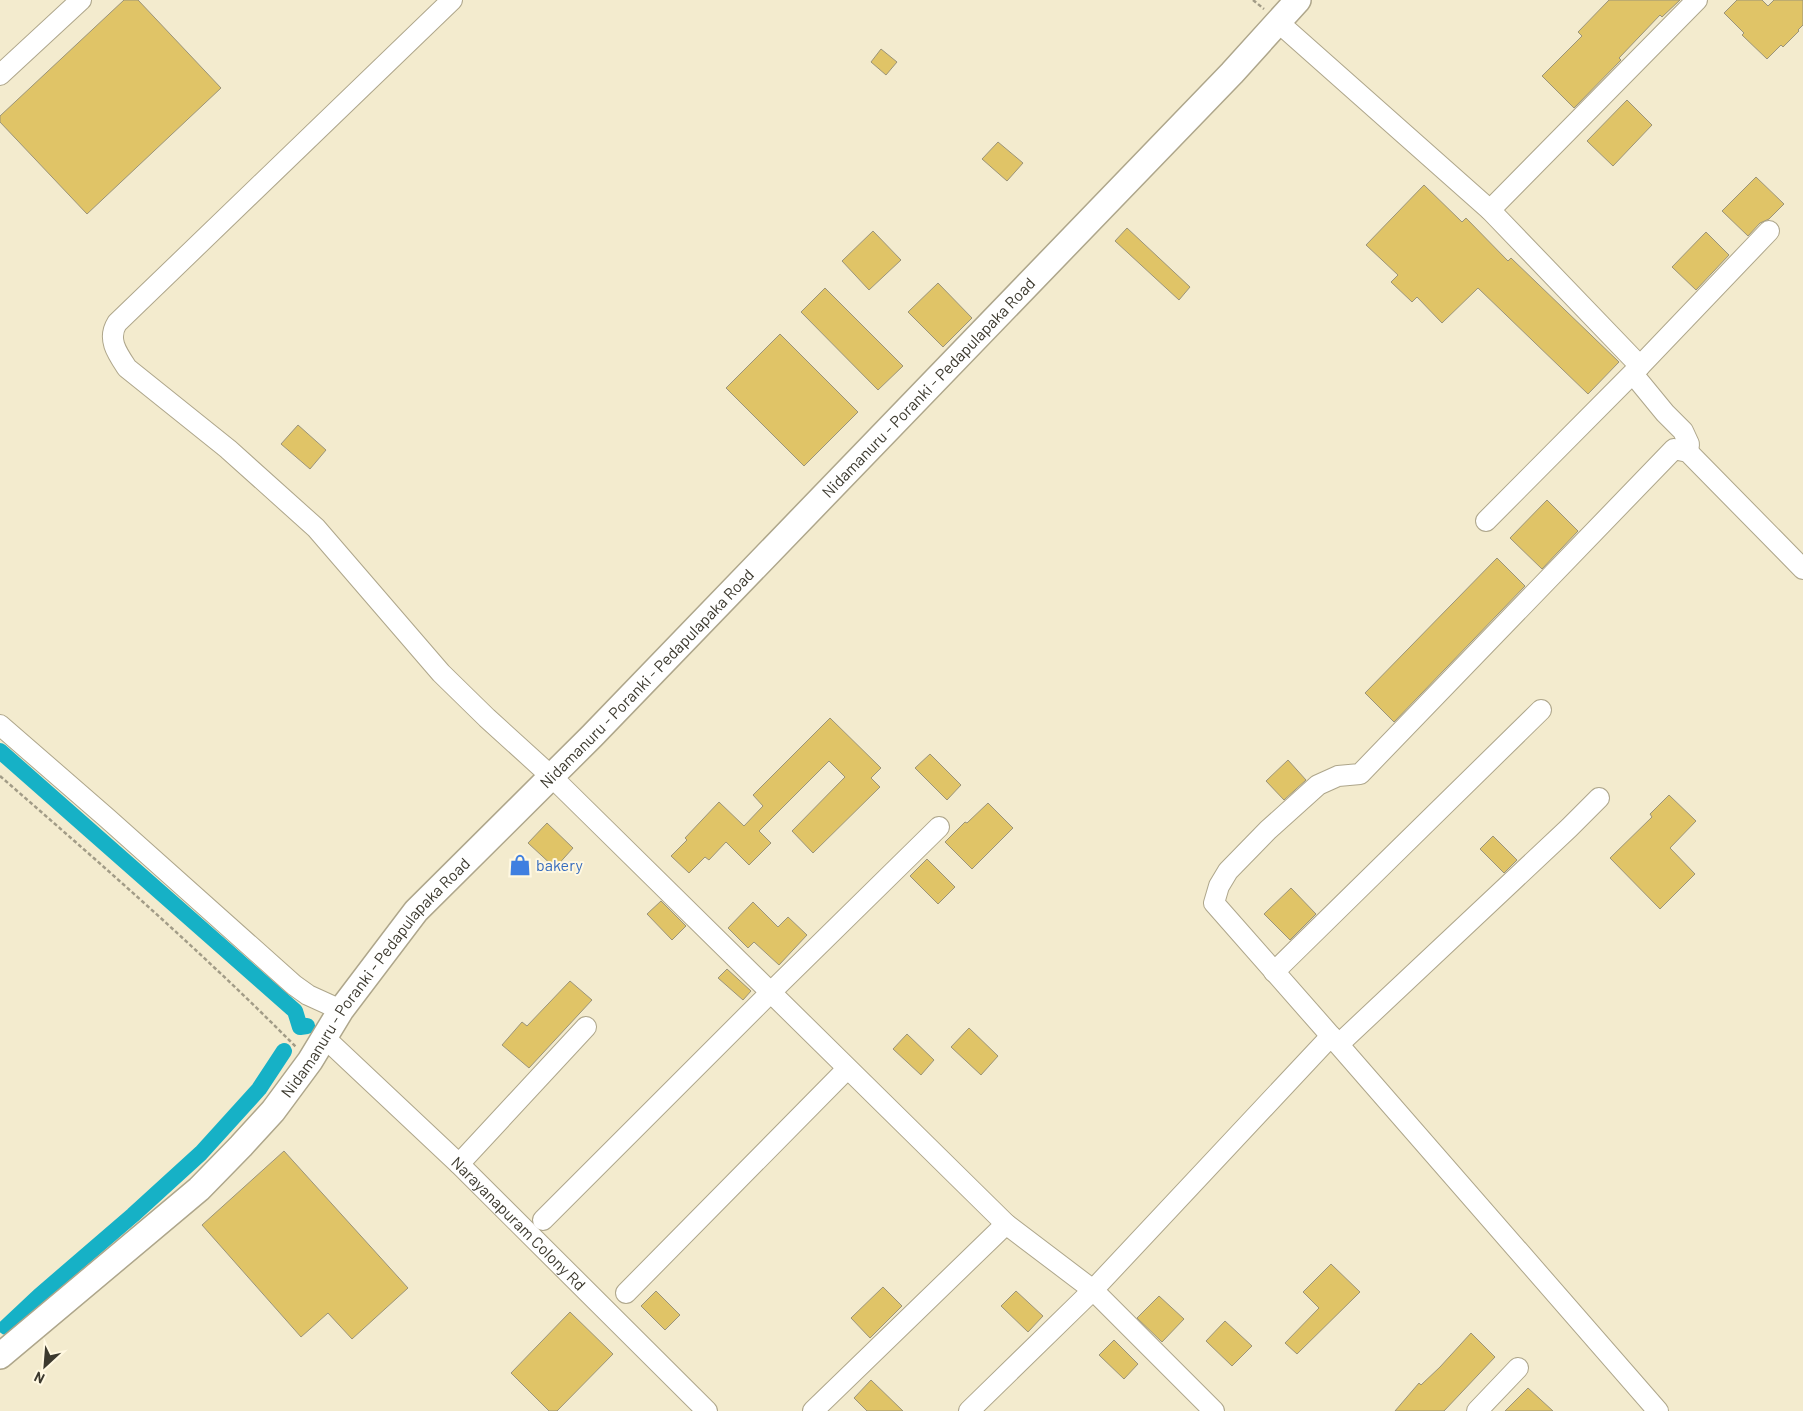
<svg xmlns="http://www.w3.org/2000/svg" width="1803" height="1411" font-family="Barlow,sans-serif">
<style>
.lines{fill:none;stroke-linecap:round;stroke-linejoin:round}
.canal{stroke:#16b1c6;stroke-width:16}
.building{fill:#e0c467;stroke:#9b9479}
.minor-casing{stroke:#aea68b;stroke-width:22}
.major-casing{stroke:#aea68b;stroke-width:28}
.path{stroke:#a29c87;stroke-width:2.5;stroke-dasharray:4 2.5;stroke-linecap:butt}
.minor{stroke:#fff;stroke-width:20}
.major{stroke:#fff;stroke-width:25}
.labels{text-anchor:middle;stroke-width:4;stroke-linejoin:round;paint-order:stroke}
.street-label{font-size:16px;fill:#3c392e;stroke:#fff8e1}
.shop-label{font-size:16px;fill:#366cbe;stroke:#fff8e1;text-anchor:start}
</style>
<rect width="100%" height="100%" fill="#f3ebce"/>
<g class="lines">
<!-- canal -->
<g class="canal">
<polyline points="0,751 295,1011 300,1027 307,1026"/>
<polyline points="6,1327 39,1296 133,1215 201,1153 259,1089 284,1051"/>
</g>
</g>
<!-- building -->
<g class="building">
<polygon points="124,0 138,0 221,88 87,214 0,122 0,116"/>
<polygon points="1609,0 1680,0 1662,17 1660,15 1619,58 1621,60 1574,108 1542,76 1582,36 1578,32"/>
<polygon points="1737,0 1762,0 1768,6 1774,0 1803,0 1803,25 1798,30 1799,31 1783,47 1781,45 1767,59 1742,35 1744,33 1724,13"/>
<polygon points="881,49 897,62 886,75 871,62"/>
<polygon points="1627,100 1652,125 1613,166 1587,141"/>
<polygon points="998,142 1023,163 1007,181 982,159"/>
<polygon points="1756,177 1784,204 1769,219 1760,223 1748,236 1722,211"/>
<polygon points="1424,185 1462,222 1466,218 1508,261 1511,258 1619,362 1588,394 1478,288 1442,323 1417,297 1412,302 1391,282 1398,275 1366,245"/>
<polygon points="1127,228 1190,287 1179,300 1115,241"/>
<polygon points="873,231 901,260 869,290 842,261"/>
<polygon points="1706,232 1729,255 1696,290 1672,267"/>
<polygon points="938,283 972,318 943,347 908,312"/>
<polygon points="825,288 903,366 878,390 801,312"/>
<polygon points="780,334 858,412 804,466 726,388"/>
<polygon points="298,425 326,450 310,469 281,444"/>
<polygon points="1547,500 1578,531 1542,569 1510,538"/>
<polygon points="1497,558 1525,586 1394,722 1365,693"/>
<polygon points="830,718 881,768 871,778 880,787 813,853 792,831 845,777 829,761 759,831 771,843 749,865 726,842 709,860 705,857 689,873 671,856 687,840 685,838 719,802 744,826 763,806 753,795"/>
<polygon points="930,754 961,785 947,800 915,768"/>
<polygon points="1288,760 1306,780 1284,800 1266,781"/>
<polygon points="1669,795 1696,821 1670,848 1695,874 1660,909 1610,858 1652,817 1650,814"/>
<polygon points="988,803 1013,828 972,869 945,842 965,822 967,823"/>
<polygon points="547,823 573,848 555,868 528,843"/>
<polygon points="1493,836 1517,860 1504,873 1480,849"/>
<polygon points="927,859 955,887 938,904 910,876"/>
<polygon points="1291,888 1316,914 1290,940 1264,914"/>
<polygon points="661,901 686,926 672,940 647,914"/>
<polygon points="753,902 778,927 788,917 807,935 779,965 754,942 748,948 728,928"/>
<polygon points="727,969 751,991 743,1000 718,978"/>
<polygon points="570,981 592,1000 529,1068 502,1045 522,1022 527,1026"/>
<polygon points="969,1028 998,1056 981,1075 951,1047"/>
<polygon points="907,1034 934,1060 921,1075 893,1049"/>
<polygon points="284,1151 408,1288 352,1339 328,1313 301,1337 202,1225"/>
<polygon points="1331,1264 1360,1292 1297,1354 1285,1343 1319,1308 1303,1292"/>
<polygon points="883,1287 902,1306 870,1338 851,1318"/>
<polygon points="656,1291 680,1315 665,1330 641,1306"/>
<polygon points="1016,1291 1043,1316 1028,1332 1001,1306"/>
<polygon points="1159,1296 1184,1319 1162,1342 1137,1318"/>
<polygon points="570,1312 613,1354 557,1411 549,1411 511,1373"/>
<polygon points="1225,1321 1252,1346 1232,1366 1206,1341"/>
<polygon points="1471,1333 1495,1357 1444,1411 1395,1411 1419,1383 1421,1385 1440,1367"/>
<polygon points="1114,1340 1138,1364 1124,1379 1099,1355"/>
<polygon points="871,1380 903,1411 867,1411 854,1398"/>
<polygon points="1528,1388 1553,1411 1505,1411"/>
</g>
<g class="lines">
<!-- minor casing -->
<g class="minor-casing">
<g id="minor">
<path d="M 452,0 L 117,323 C 107,339 117,353 127,368 L 228,449 L 316,528 L 441,673 L 487,718 L 552,777 L 1006,1224 L 1093,1290 L 1214,1411"/>
<polyline points="1278,22 1490,210 1640,366"/>
<polyline points="0,75 81,0"/>
<polyline points="1490,210 1697,0"/>
<polyline points="1633,374 1665,413 1683,431 1689,444 1688,452"/>
<polyline points="1486,521 1640,366 1769,231"/>
<polyline points="0,725 107,818 294,985 308,995 341,1010"/>
<polyline points="1274,972 1541,710"/>
<polyline points="1331,1036 1214,903 1219,886 1228,871 1268,830 1318,785 1338,776 1360,774 1674,449 1688,452 1803,569"/>
<path id="s1" d="M 325,1038 L 459,1164 L 707,1411"/>
<polyline points="1339,1044 1569,828 1599,798"/>
<polyline points="459,1164 586,1027"/>
<polyline points="543,1220 770,993 939,827"/>
<polyline points="626,1293 847,1069"/>
<polyline points="813,1411 1006,1224"/>
<polyline points="969,1411 1093,1290 1331,1036 1658,1411"/>
<polyline points="1477,1411 1518,1368"/>
</g>
</g>
<!-- major casing -->
<g class="major-casing">
<g id="major">
<path id="s2" d="M 0,1356 L 199,1189 L 241,1146 L 273,1111 L 310,1061 L 341,1010 L 416,911 L 592,736 L 1232,73 L 1298,0"/>
</g>
</g>
<!-- path -->
<g class="path">
<polyline points="1253,0 1264,9"/>
<path d="M 0,776 C 101,864 202,952 296,1047"/>
</g>
<!-- minor -->
<use href="#minor" class="minor"/>
<!-- major -->
<use href="#major" class="major"/>
</g>
<!-- icons -->
<defs>
<g id="shop-bare" transform="scale(1.725)"><path d="M-5-2.5h2.3a2.7 3.5 0 0 1 5.4 0H5L5.5 6h-11ZM-1.5-2.5h3a1.5 2.3 0 0 0-3 0Z" fill="#3f7fe0" stroke="#fff8e1" stroke-width="2.5" paint-order="stroke"/></g>
</defs>
<g fill-rule="evenodd">
<use href="#shop-bare" x="520" y="865"/>
</g>
<g class="labels">
<!-- street labels -->
<g class="street-label">
<text dy="6" stroke="none"><textPath href="#s2" startOffset="1346">Nidamanuru - Poranki - Pedapulapaka Road</textPath></text>
<text dy="6" stroke="none"><textPath href="#s2" startOffset="941">Nidamanuru - Poranki - Pedapulapaka Road</textPath></text>
<text dy="6" stroke="none"><textPath href="#s2" startOffset="536">Nidamanuru - Poranki - Pedapulapaka Road</textPath></text>
<text dy="6" stroke="none"><textPath href="#s1" startOffset="268">Narayanapuram Colony Rd</textPath></text>
</g>
<!-- shop labels -->
<g class="shop-label">
<text x="536" y="871">bakery</text>
</g>
</g>
<!-- north arrow -->
<g transform="translate(45 1366) rotate(206)" stroke="#fff8e1" stroke-width="4" paint-order="stroke">
<path d="M0-4L9 19L0 12L-9 19Z" fill="#3c392e"/>
<text y="-8" font-size="14" font-weight="bold" text-anchor="middle" fill="#3c392e">N</text>
</g>
</svg>
